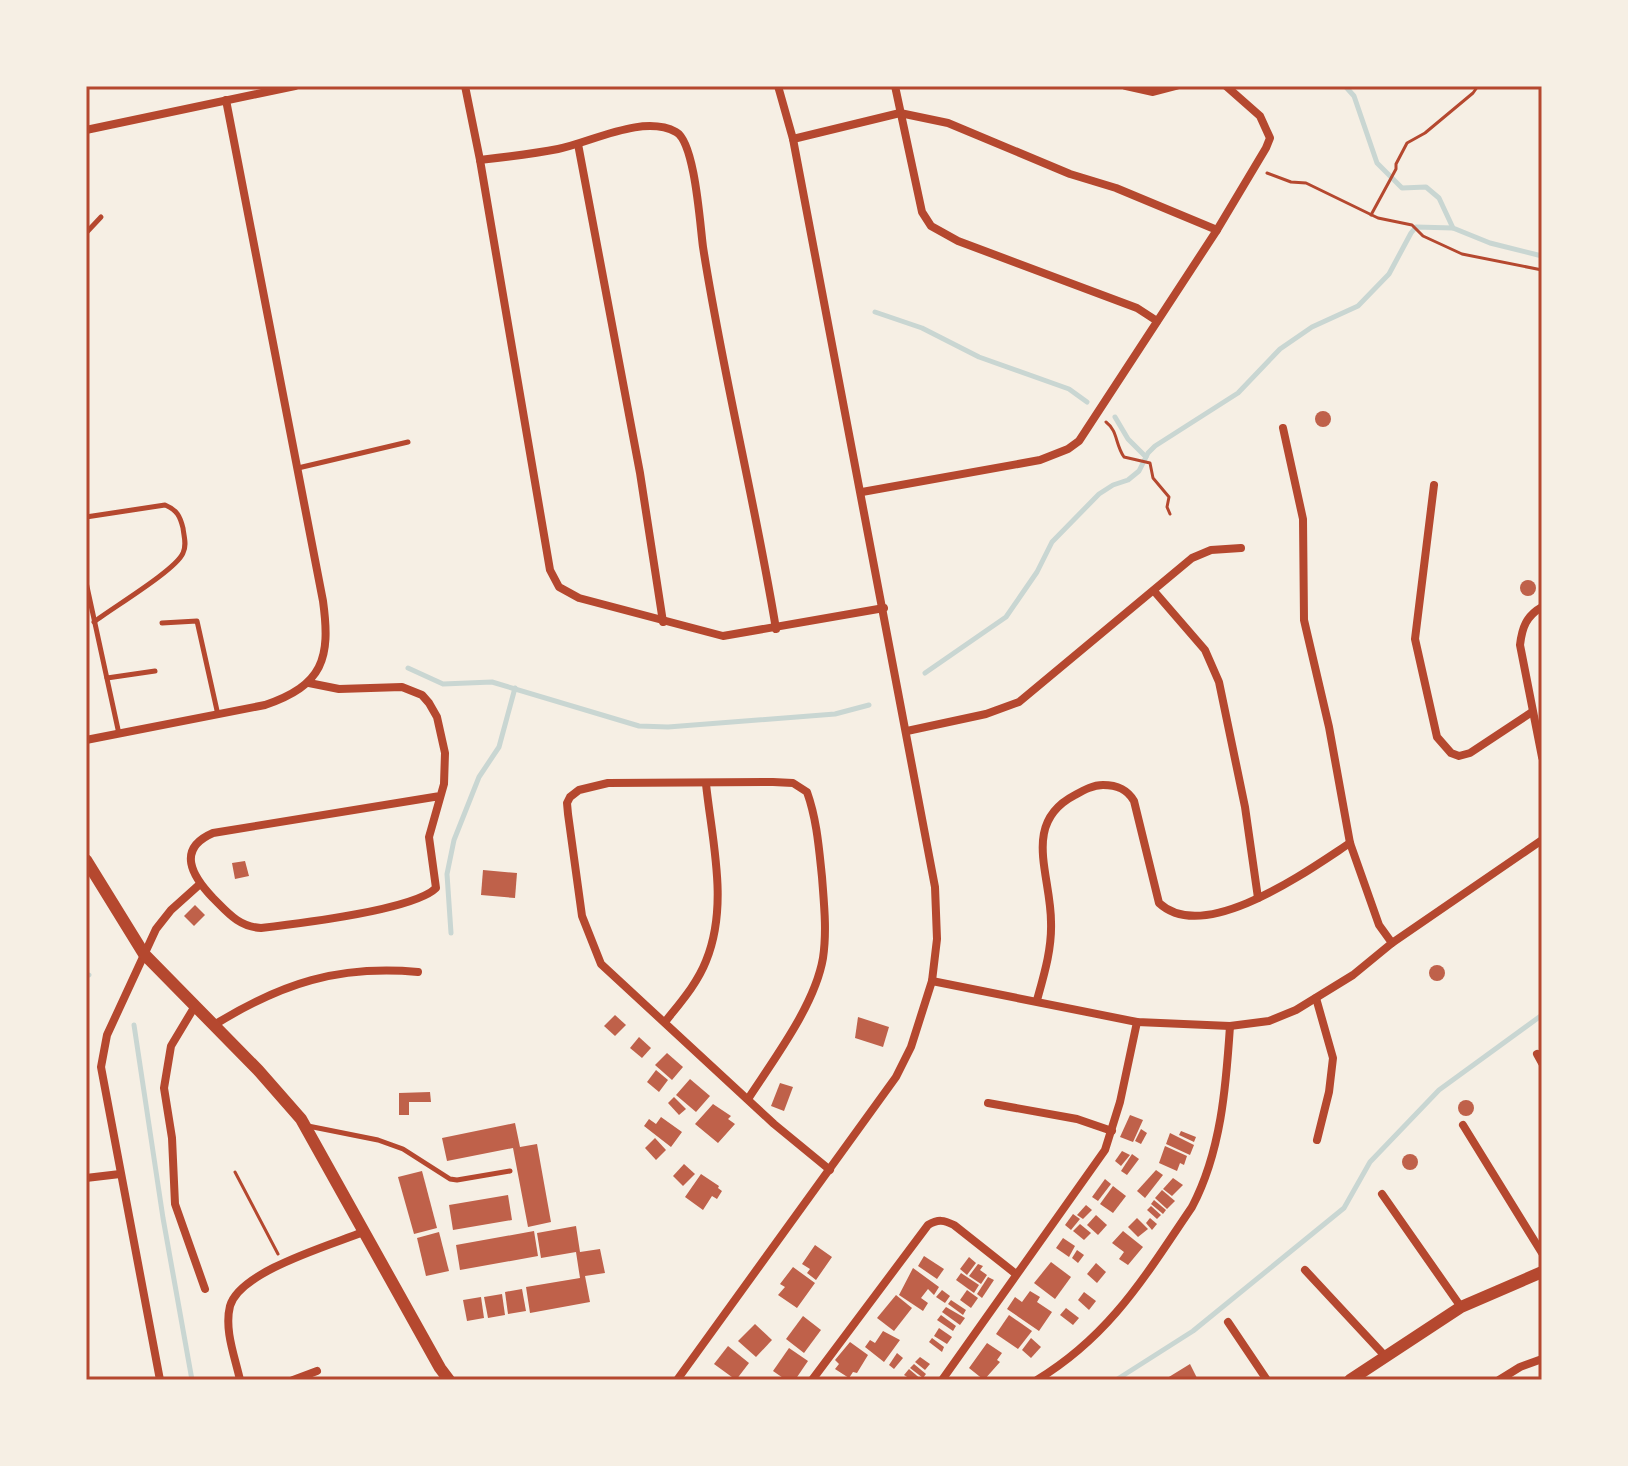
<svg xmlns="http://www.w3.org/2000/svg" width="1628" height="1466" font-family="'PT Sans Narrow',sans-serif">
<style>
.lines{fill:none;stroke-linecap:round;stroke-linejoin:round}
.stream{stroke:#c9d6d2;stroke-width:5}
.building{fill:#bf614a}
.path{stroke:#b5482f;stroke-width:3}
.service{stroke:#b5482f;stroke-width:5}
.minor{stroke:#b5482f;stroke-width:8}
.tertiary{stroke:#b5482f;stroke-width:12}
.neatline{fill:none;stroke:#b5482f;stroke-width:3}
</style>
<rect width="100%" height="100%" fill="#f6efe4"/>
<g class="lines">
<!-- stream -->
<g class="stream">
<polyline points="1345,86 1354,96 1377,163 1402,188 1426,187 1439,198 1453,228 1490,243 1542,256"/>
<polyline points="875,312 922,328 979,357 1069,389 1087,402"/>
<polyline points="1115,417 1128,439 1146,457"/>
<polyline points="408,668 443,684 492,682 639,726 668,727 835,714 869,705"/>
<polyline points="925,673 1006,617 1037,572 1052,542 1099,494 1113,485 1128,480 1139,471 1148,453 1155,446 1238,393 1280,349 1312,327 1358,306 1389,274 1411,233 1416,227 1453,228"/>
<polyline points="451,933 447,874 454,840 479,777 499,747 515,688"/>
<polyline points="86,974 89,975"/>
<polyline points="134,1025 163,1218 192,1380"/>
<polyline points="1116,1380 1193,1331 1344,1208 1370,1162 1439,1090 1542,1015"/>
</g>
</g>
<!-- building -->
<g class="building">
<circle cx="1323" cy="419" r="8"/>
<circle cx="1528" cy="588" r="8"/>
<polygon points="245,861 249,876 235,879 232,863"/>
<polygon points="483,870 517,873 515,898 481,895"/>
<polygon points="195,905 205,915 194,926 184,916"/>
<circle cx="1437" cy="973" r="8"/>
<polygon points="615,1015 626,1025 615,1036 604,1026"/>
<polygon points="858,1017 889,1027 883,1047 855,1038"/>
<polygon points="639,1037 651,1048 642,1058 630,1048"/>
<polygon points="667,1053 683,1067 672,1080 655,1065"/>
<polygon points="656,1070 668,1080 659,1092 647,1082"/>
<polygon points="690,1079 710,1096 696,1112 676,1095"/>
<polygon points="780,1083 793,1087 784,1111 771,1106"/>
<polygon points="430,1092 431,1102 409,1102 409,1115 399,1115 399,1093"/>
<polygon points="674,1097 686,1109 679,1115 668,1103"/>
<circle cx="1466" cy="1108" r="8"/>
<polygon points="713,1104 731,1116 728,1119 735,1124 718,1143 695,1124"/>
<polygon points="1130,1115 1143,1120 1133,1142 1120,1137"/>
<polygon points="661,1117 682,1132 671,1147 644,1126 649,1119 656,1124"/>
<polygon points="515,1123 520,1147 537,1144 551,1222 528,1227 513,1148 447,1161 442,1138"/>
<polygon points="1141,1129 1147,1133 1141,1144 1135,1141"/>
<polygon points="1181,1131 1196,1137 1194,1142 1179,1135"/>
<polygon points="1170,1133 1194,1145 1190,1155 1166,1144"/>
<polygon points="655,1138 666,1150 656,1160 645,1148"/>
<polygon points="1165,1146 1187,1156 1184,1165 1180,1163 1177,1171 1159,1163"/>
<polygon points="1122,1151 1130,1155 1121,1166 1115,1161"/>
<circle cx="1410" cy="1162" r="8"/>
<polygon points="1132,1154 1139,1159 1127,1175 1121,1171"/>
<polygon points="684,1164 695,1174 683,1186 673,1176"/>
<polygon points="1156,1170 1163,1175 1145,1198 1137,1191"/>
<polygon points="422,1171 437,1228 414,1234 398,1177"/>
<polygon points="701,1174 719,1186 718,1188 722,1191 717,1199 712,1196 703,1210 685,1197"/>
<polygon points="1173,1178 1183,1185 1172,1196 1163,1189"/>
<polygon points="1105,1179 1111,1184 1098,1201 1092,1197"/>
<polygon points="1113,1186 1126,1196 1113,1213 1100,1204"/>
<polygon points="1162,1190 1175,1201 1167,1209 1155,1198"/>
<polygon points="508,1195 512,1220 453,1230 449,1205"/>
<polygon points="1154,1200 1166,1210 1163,1214 1151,1204"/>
<polygon points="1086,1205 1092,1210 1083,1219 1077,1215"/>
<polygon points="1151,1206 1161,1215 1157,1219 1147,1210"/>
<polygon points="1073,1214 1080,1219 1071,1230 1065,1225"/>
<polygon points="1096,1215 1107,1225 1098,1235 1087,1225"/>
<polygon points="1137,1218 1148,1229 1138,1237 1128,1227"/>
<polygon points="1150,1218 1157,1224 1152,1230 1146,1223"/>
<polygon points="1080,1224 1091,1233 1084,1240 1073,1231"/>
<polygon points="576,1226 580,1252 600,1249 605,1273 585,1276 590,1302 530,1313 526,1287 580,1278 576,1252 541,1258 537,1233"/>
<polygon points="534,1231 538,1256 460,1270 456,1245"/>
<polygon points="1123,1231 1143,1247 1128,1265 1119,1259 1124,1252 1112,1243"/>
<polygon points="439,1232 449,1271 426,1276 417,1238"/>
<polygon points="1063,1238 1075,1246 1069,1257 1056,1248"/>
<polygon points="815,1245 832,1257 816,1280 807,1273 810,1269 802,1264"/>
<polygon points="1077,1250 1084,1255 1078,1263 1072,1258"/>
<polygon points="924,1256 944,1269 937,1279 918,1266"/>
<polygon points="969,1257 976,1263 967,1275 960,1269"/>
<polygon points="1051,1262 1071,1277 1055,1299 1034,1283"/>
<polygon points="1096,1263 1106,1272 1097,1283 1087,1274"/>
<polygon points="978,1264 983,1266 980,1270 987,1275 981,1284 969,1276"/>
<polygon points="793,1267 815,1283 797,1308 778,1295 785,1287 780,1284"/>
<polygon points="913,1268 939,1287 934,1295 928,1289 921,1298 928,1303 923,1311 899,1295"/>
<polygon points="961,1273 979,1285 974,1293 956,1280"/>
<polygon points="988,1277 994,1280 982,1298 977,1294"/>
<polygon points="522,1289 526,1311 508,1314 505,1292"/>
<polygon points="942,1290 950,1296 945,1303 936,1297"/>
<polygon points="967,1290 978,1298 971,1308 960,1300"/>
<polygon points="1030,1291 1040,1297 1037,1302 1052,1312 1039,1331 1007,1309 1015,1297 1022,1302"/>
<polygon points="1084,1292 1096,1301 1089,1310 1078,1300"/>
<polygon points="502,1294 505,1315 488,1318 484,1297"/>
<polygon points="896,1295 912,1308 894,1331 877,1318"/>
<polygon points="481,1297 484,1318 467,1321 463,1300"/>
<polygon points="951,1300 966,1310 963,1315 948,1304"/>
<polygon points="946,1307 965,1318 960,1325 942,1312"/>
<polygon points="1066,1308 1079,1318 1073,1325 1060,1315"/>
<polygon points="941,1315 956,1326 953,1331 937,1320"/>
<polygon points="1009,1315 1032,1331 1018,1349 996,1334"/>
<polygon points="803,1316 821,1330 804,1353 786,1339"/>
<polygon points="755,1324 772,1340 756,1357 738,1341"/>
<polygon points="939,1328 952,1337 947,1344 934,1336"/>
<polygon points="883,1331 900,1340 884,1362 865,1347 870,1340 875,1343"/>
<polygon points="932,1338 944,1347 942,1352 929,1342"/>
<polygon points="1031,1338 1041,1347 1031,1358 1022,1350"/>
<polygon points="850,1342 868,1355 857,1373 853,1372 849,1378 835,1369 839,1364 835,1360"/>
<polygon points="987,1343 1002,1353 997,1360 1000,1362 984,1380 969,1368"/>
<polygon points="728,1346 749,1363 736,1380 714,1364"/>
<polygon points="789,1348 808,1361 795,1380 786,1380 773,1371"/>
<polygon points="897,1353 903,1358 894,1369 889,1365"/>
<polygon points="920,1357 930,1364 925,1370 915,1362"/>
<polygon points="914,1364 926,1374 923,1378 910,1368"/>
<polygon points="1190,1364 1198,1380 1164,1380"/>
<polygon points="909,1369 922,1380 912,1380 904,1375"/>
</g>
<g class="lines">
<!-- path -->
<g class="path">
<polyline points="1267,173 1291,182 1306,183 1378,218 1412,225 1423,236 1462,254 1542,270"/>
<polyline points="1371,215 1396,169 1396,164 1407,143 1425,133 1473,93 1478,86"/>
<path d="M 1106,422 C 1118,431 1115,444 1124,457 L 1150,463 L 1153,478 L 1169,497 L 1167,507 L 1170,514"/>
<polyline points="235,1172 278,1254"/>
</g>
<!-- service -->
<g class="service">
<polyline points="86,233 101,217"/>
<polyline points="298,468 408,442"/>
<path d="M 86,517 L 165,505 C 177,510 180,516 183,528 C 184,537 187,545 183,553 C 176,570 112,608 94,622"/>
<polyline points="86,582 119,734"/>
<polyline points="162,623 197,621 218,715"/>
<polyline points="107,678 155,671"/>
<polyline points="308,1126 378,1140 403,1149 450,1179 457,1180 510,1171"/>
</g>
<!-- minor -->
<g class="minor">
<polyline points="465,86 480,160 550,570 559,587 579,598 723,636 884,608"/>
<polyline points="895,86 922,212 931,226 958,241 1137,308 1157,321"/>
<polyline points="1126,86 1153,92 1176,86"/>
<polyline points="86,130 295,86"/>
<polyline points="793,139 900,113 948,123 1070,174 1116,188 1217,230"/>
<polyline points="578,144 640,473 663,622"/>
<path d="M 480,160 C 506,157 533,154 558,149 C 592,142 643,114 676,132 C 695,142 700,225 703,247 C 723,375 755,501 776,629"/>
<polyline points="1283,428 1303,519 1304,620 1329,727 1350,843 1379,925 1392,943"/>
<polyline points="1434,485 1415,639 1437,737 1451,753 1459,756 1470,753 1532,712"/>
<polyline points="862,492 1040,460 1068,449 1079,441 1217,230 1266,148 1270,138 1260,116 1226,86"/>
<polyline points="1154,591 1205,650 1219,682 1245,807 1258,898"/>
<path d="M 1542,607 C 1526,616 1522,628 1520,645 L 1542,757"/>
<path d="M 309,683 L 339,689 L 402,687 L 422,695 L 429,703 L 437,717 L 445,753 L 444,784 L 429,837 L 436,888 C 414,910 296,924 261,928 C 239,927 228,913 213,898 C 192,876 176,849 213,833 L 440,796"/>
<polyline points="907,731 986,714 1019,702 1192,558 1211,550 1241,548"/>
<path d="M 86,740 L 265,705 C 323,685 331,659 323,601 L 226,100"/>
<polyline points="932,981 1137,1022 1230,1026 1269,1021 1296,1010 1353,975 1392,943 1542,840"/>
<polyline points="1316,998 1333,1058 1329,1092 1317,1140"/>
<path d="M 1037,1000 C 1044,975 1052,949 1051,922 C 1051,874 1021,823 1075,795 C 1084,790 1093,785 1103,785 C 1117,785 1127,789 1134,801 L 1159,903 C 1205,946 1310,869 1350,843"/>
<polyline points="195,1006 171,1046 164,1088 172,1138 175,1204 205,1289"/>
<path d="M 665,1022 C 680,1003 697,984 706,961 C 729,905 712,841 706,784"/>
<path d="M 214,1025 C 282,983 338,965 418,972"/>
<polyline points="1537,1054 1542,1063"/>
<path d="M 748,1099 C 774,1059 815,1005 823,958 C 827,931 824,904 822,877 C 819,849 817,820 807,792 L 793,783 L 773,782 L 608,783 L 579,790 L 570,797 L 567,803 L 568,814 L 582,916 L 601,964 L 774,1124 L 830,1170"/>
<polyline points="988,1103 1077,1119 1112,1131"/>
<polyline points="1463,1125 1542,1253"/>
<polyline points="86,1178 120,1174"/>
<polyline points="1382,1194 1461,1307"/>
<polyline points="1305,1270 1385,1356"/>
<polyline points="1228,1322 1267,1380"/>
<polyline points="160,1380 101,1067 107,1035 156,929 171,910 200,884"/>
<path d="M 240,1380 C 235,1357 224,1330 230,1306 C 240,1271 331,1245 363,1232"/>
<polyline points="293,1380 317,1371"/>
<polyline points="677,1380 896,1077 911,1047 932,981 937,939 935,887 793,139 778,86"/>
<path d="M 812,1380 L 928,1225 C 938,1219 944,1220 954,1225 L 1016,1274"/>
<polyline points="942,1380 1105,1150 1120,1102 1137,1022"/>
<path d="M 1037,1380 C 1111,1335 1145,1276 1192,1207 C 1221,1152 1226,1087 1230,1026"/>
<polyline points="1499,1380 1520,1367 1542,1359"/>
</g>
<!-- tertiary -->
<g class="tertiary">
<polyline points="86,860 144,954 258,1070 301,1119 440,1368 449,1380"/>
<polyline points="1350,1380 1461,1307 1542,1272"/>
</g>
</g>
<!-- border -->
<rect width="1628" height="1466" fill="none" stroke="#f6efe4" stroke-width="176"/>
<rect x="88" y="88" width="1452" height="1290" class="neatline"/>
</svg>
